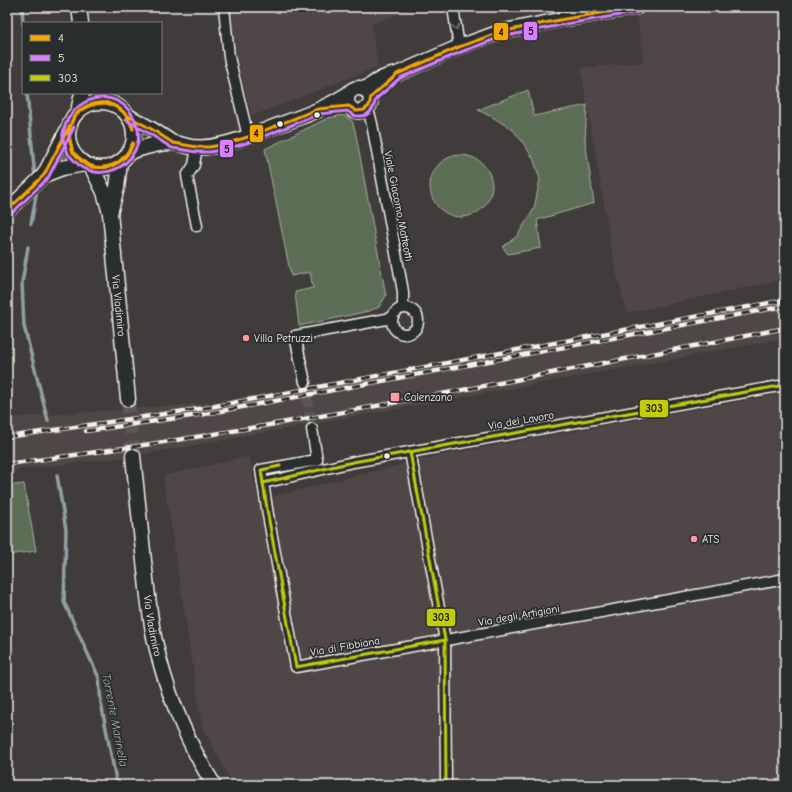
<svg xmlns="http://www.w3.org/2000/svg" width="792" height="792" font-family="'Comic Neue',sans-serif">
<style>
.built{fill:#4f4746}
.green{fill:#5c6d56;stroke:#a8af9f}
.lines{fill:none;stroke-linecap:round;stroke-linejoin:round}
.stream{stroke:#91a0a2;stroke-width:3.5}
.minor-tunnel{stroke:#5b5756;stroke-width:10;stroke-dasharray:10 5;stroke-linecap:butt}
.secondary-tunnel{stroke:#5b5756;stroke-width:14;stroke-dasharray:14 7;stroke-linecap:butt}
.minor-casing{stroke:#f4f1e8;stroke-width:13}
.secondary-casing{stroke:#f4f1e8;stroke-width:17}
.minor{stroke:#2a2d2e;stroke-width:10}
.secondary{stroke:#2a2d2e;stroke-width:14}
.rail-casing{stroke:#f4f1e8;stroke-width:4.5}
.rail{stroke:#2a2d2e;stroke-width:3;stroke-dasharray:9;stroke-linecap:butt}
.bus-1-casing{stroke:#2a2d2e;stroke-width:6}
.bus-2-casing{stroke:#2a2d2e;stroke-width:6}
.bus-3-casing{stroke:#2a2d2e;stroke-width:6}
.bus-1{stroke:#f7a600;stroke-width:3}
.bus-2{stroke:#d880ff;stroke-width:3}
.bus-3{stroke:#c1cd07;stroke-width:3}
.oneway{stroke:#71726f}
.bus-dot{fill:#f4f1e8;stroke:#2a2d2e;stroke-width:1.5}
.poi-dot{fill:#ff9aa2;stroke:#2a2d2e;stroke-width:1.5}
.labels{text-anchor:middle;stroke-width:3.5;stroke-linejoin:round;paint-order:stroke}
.street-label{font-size:11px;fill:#f4f1e8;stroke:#2a2d2e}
.poi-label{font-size:11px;fill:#f4f1e8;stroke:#2a2d2e;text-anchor:start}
.water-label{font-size:12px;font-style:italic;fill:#aab4b3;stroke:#2a2d2e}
.line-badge{stroke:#2a2d2e;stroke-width:1.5}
.pale-badge-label{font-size:11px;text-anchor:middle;font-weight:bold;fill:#111}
</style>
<rect width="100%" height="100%" fill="#403c3c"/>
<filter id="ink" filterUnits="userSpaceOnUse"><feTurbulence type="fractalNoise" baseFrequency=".025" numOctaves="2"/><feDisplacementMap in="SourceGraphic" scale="8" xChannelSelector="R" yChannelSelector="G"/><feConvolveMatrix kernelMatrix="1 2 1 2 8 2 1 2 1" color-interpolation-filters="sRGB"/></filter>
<g filter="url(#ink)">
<!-- built -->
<g class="built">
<polygon points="231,7 420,7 371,24 378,66 364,72 252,116 236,55"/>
<polygon points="702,7 785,7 785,279 627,313 614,264 581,68 644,62 637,15"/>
<polygon points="785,301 785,338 647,364 133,456 7,471 7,418 196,404 456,367"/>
<polygon points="785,393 785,785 233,785 202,726 163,476 249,456 258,500 437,456"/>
</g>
<!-- green -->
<g class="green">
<polygon points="528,90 534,116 587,105 585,140 594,203 537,220 541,248 508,254 503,247 517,236 534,209 540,179 533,158 522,141 513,130 494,118 478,110"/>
<polygon points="343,115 352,121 355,130 386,296 379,307 369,311 299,326 295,292 313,288 310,272 291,276 265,149 328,118"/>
<circle cx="461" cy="186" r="31"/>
<polygon points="24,484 36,551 7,555 7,486"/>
</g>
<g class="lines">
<!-- stream -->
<g class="stream">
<polyline points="22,7 23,24"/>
<polyline points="27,93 35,178"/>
<polyline points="31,224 36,196 36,190"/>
<polyline points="28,247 22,283 24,326 48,421"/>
<polyline points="57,475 66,530 64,602 99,678 101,703 116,780 118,785"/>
</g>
<!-- minor-tunnel -->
<polyline class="minor-tunnel" points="305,382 312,429"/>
<!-- secondary-tunnel -->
<polyline class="secondary-tunnel" points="128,399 133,456"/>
<!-- minor casing -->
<g class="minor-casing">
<g id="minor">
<polyline points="224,7 229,57 248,137"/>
<polyline points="453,7 459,47"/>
<polyline points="366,109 370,116 372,124 402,286 403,292 403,308"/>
<polyline points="197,226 187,176 194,165 197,147"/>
<circle cx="405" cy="321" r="13"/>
<polyline points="305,382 295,336 392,318"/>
<polyline points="312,429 317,460 261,470 268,515 296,667 785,579"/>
<polyline points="410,452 445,640 446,785"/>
<polyline points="263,483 353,462 785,385"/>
</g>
</g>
<!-- secondary casing -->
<g class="secondary-casing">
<g id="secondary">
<polyline points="79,7 81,23"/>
<path d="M 365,89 C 377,81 383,76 397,74 L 459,47 L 500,32 L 565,19 L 637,7"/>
<circle cx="101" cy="135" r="33"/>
<polyline points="78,112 82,93"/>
<polyline points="128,116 153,130 173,143"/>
<path d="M 129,152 C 143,148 158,142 173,143 C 179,143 185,146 191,147 C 202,148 214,147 224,144 C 242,140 259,133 276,126 C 290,121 304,116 318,110 C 327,106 340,99 348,94 C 351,91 353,88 358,88 C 367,87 374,98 369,106 C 360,118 343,109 348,94"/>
<path id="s1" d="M 91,166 L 104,192 L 110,213 L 128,399"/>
<polyline points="44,175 62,168 85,164"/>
<polyline points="7,211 44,175 68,129"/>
<polyline points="110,213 117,188 120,162"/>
<path id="s2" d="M 133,456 C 137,491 140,526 144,561 C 147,586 149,612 154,637 C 165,688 186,741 214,785"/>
</g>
</g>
<!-- minor -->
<use href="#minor" class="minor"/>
<!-- secondary -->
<use href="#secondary" class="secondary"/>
<!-- rail casing -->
<g class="rail-casing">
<g id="rail">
<polyline points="86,431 205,414 785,306"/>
<polyline points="7,437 205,408 785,300"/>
<path d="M 7,464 C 184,442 360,410 536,376 C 619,360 702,345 785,328"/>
</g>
</g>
<!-- rail -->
<use href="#rail" class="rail"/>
<!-- bus-1 casing -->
<g class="bus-1-casing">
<g id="bus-1">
<path d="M 107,103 C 123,109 126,113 133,129"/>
<path d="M 107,103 C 122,107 128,115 133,129"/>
<polyline points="128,116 153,130 173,143 197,147 210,147 225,144 248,137 318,109 349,106 356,111 364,110 369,106 371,97 397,74 459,47 500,32 565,19 637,7"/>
<path d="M 74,117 C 82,106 94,102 107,103"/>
<path d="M 74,117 C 83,106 94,103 107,103"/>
<path d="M 73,152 C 85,164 95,172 113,165"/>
<path d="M 73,152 C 76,155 79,159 82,162 C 90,169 103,169 113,165"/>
<path d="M 73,152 C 68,137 66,132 74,117"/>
<path d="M 73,152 C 69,138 67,131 74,117"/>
<path d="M 113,165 C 123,160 128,153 133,143"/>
<path d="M 113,165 C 123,161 130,153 133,143"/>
<polyline points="7,211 44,175 70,125"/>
</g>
</g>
<!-- bus-2 casing -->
<g class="bus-2-casing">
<g id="bus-2">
<polyline points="126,120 150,134 172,148 197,152 210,152 226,149 250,142 319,114 347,111 355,116 361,116 366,115 370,112 373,108 376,99 400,78 461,52 501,37 566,24 638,12"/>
<path d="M 68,154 C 67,149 64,144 63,139 C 62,133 65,125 68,119 C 85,90 124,90 136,123 C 140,133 140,142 134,152 C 126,168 105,177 88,170 C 85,169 82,168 80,166 C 76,163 73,159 69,155"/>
<polyline points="10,215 48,178 74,127"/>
</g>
</g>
<!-- bus-3 casing -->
<g class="bus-3-casing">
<g id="bus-3">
<polyline points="410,452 445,640 446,785"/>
<polyline points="280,466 261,470 268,515 296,667 445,640"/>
<polyline points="263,483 353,462 785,385"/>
</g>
</g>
<!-- bus-1 -->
<use href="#bus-1" class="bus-1"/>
<!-- bus-2 -->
<use href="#bus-2" class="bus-2"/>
<!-- bus-3 -->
<use href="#bus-3" class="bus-3"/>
</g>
<!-- one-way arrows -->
<defs><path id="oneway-chevron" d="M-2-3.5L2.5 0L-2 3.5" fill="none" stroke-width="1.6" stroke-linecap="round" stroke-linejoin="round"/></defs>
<use class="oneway" href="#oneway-chevron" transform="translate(456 27) rotate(81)"/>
</g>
<!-- markers -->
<g class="bus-dot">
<circle cx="317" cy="115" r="3.5"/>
<circle cx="280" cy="124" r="3.5"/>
<circle cx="387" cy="456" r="3.5"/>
</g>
<g class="poi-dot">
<circle cx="246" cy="338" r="4"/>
<rect x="390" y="392" width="10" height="10" rx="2"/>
<circle cx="694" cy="539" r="4"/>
</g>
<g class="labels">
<!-- street labels -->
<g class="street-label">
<text transform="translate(399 206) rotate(79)" y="4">Viale Giacomo Matteotti</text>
<text dy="4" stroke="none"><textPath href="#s1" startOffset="144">Via Vladimiro</textPath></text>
<text transform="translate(521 420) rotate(-10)" y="4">Via del Lavoro</text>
<text transform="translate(519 615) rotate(-10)" y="4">Via degli Artigiani</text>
<text dy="4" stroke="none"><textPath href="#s2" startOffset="171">Via Vladimiro</textPath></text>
<text transform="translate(345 646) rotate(-10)" y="4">Via di Fibbiana</text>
</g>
<!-- poi labels -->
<g class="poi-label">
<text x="254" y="342">Villa Petruzzi</text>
<text x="404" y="401">Calenzano</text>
<text x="702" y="543">ATS</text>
</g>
<!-- water labels -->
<g class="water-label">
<text transform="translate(115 720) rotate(79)" y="4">Torrente Marinella</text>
</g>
</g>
<g class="line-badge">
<rect x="523" y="21" width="15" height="20" rx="4" fill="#d880ff"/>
<rect x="493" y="22" width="16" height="19" rx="4" fill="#f7a600"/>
<rect x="249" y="124" width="15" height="19" rx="4" fill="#f7a600"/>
<rect x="219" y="139" width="15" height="19" rx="4" fill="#d880ff"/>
<rect x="639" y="399" width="30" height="19" rx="4" fill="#c1cd07"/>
<rect x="426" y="608" width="30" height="19" rx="4" fill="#c1cd07"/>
</g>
<g class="pale-badge-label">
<text x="531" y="35">5</text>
<text x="501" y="36">4</text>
<text x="256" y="137">4</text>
<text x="227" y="153">5</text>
<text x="654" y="412">303</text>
<text x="441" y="621">303</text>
</g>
<!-- margin -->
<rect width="792" height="792" fill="none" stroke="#2a2d2e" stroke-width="24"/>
<rect x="12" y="12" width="768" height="768" fill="none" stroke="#f4f1e8" stroke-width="1.5" filter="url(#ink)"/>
<!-- legend -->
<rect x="22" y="22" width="140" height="72" fill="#2a2d2e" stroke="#7b7b78"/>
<rect x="30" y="35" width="20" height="6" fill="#f7a600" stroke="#7b7b78"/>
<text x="58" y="42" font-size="12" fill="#f4f1e8">4</text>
<rect x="30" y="55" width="20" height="6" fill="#d880ff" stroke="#7b7b78"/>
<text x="58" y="62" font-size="12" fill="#f4f1e8">5</text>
<rect x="30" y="75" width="20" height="6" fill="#c1cd07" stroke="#7b7b78"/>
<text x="58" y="82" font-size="12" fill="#f4f1e8">303</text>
</svg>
